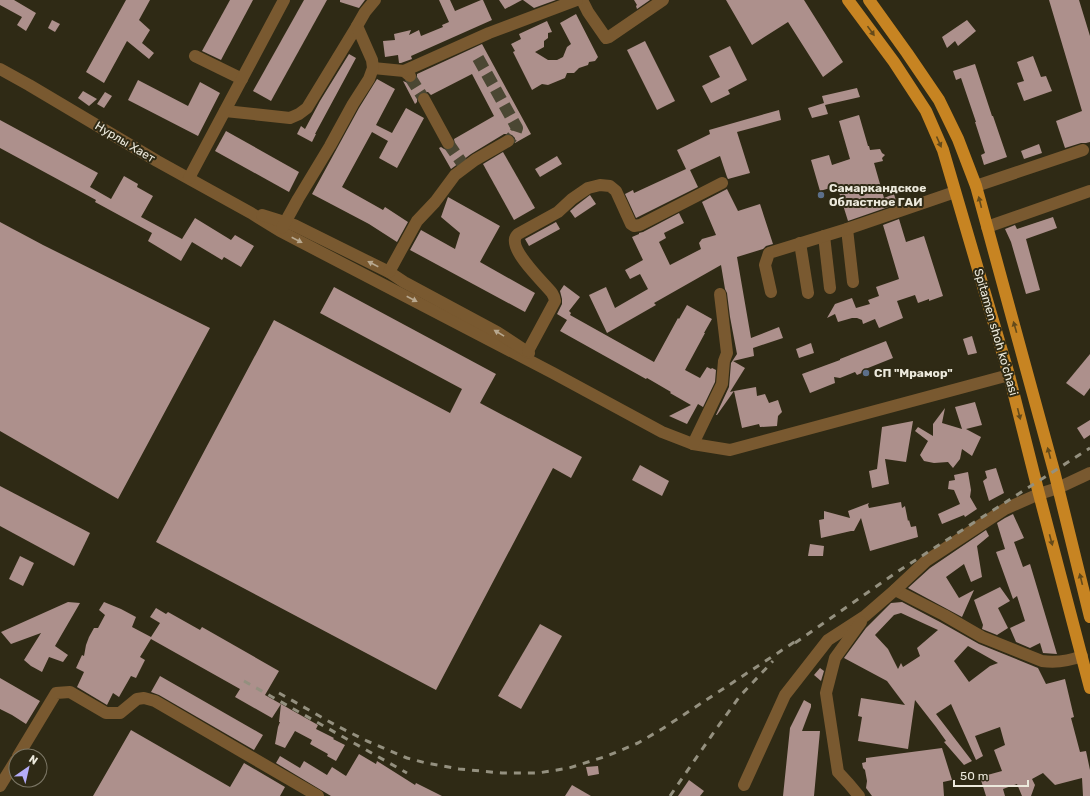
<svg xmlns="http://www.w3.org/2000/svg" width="1090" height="796" font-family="Rubik,sans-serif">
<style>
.building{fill:#ad908c;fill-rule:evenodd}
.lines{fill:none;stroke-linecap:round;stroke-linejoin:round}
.minor-tunnel{stroke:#4b4733;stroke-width:12;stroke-dasharray:12 6;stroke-linecap:butt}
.minor{stroke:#795930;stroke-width:12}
.major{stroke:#c78422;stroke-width:12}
.rail{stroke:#94907f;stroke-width:3;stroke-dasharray:7 7;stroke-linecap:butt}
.oneway{fill:#644a1a}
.oneway2{fill:#b8a88f}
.service-dot{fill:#5c6f8a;stroke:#2f2a15;stroke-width:1.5}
.labels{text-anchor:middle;stroke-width:4;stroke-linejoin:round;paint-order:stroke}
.street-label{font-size:12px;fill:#ece9dc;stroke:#2f2a15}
.poi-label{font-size:12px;font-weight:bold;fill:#ece9dc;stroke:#2f2a15;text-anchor:start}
</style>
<rect width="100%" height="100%" fill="#2f2a15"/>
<!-- building -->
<g class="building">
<polygon points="0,0 14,0 36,13 26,31 17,25 22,17 0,5"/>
<polygon points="126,0 150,0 139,20 150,30 142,43 154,53 149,59 127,41 104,83 86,72"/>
<polygon points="230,0 253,0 221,60 202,51"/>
<polygon points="304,0 327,0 271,101 253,91"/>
<polygon points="340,0 365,0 359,8 340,2"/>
<polygon points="439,0 450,0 455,11 481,0 483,0 492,20 411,56 412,59 401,63 399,63 398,55 385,57 383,41 395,40 394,34 411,30 409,35 419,30 421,36 443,27 442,25 449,22"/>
<polygon points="499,0 522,0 505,9"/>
<polygon points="523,0 556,0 534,8"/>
<polygon points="634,0 650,0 637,9 636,6 637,5"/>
<polygon points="726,0 804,0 843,62 823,77 788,22 752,45"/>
<polygon points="1049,0 1079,0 1090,36 1090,142 1086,143 1081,143 1065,148 1056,121 1082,111"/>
<polygon points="576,14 598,57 595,61 589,62 588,65 579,68 574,73 567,73 565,78 548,85 542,84 532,90 513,52 515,51 511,44 521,39 519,34 547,21 552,32 548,33 548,38 544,41 544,47 535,52 548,60 557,60 563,57 567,47 571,44 560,23"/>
<polygon points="52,20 60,24 55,32 48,28"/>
<polygon points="967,20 976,31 958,46 955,41 947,48 942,37"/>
<polygon points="645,41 675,101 657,110 627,50"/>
<polygon points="482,44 531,134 515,143 515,138 512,135 508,134 504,134 471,154 451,169 439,148 441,147 444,149 447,150 452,149 454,147 455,144 454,139 494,116 472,74 431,95 428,92 421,92 417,95 417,102 415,104 403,81 408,83 413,83 416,80 417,78 417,74"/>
<polygon points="730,46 747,80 728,90 730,94 711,103 702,86 720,77 709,56"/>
<polygon points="349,54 356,58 315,134 316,134 312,142 297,134 301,126 305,129 320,101"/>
<polygon points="1033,56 1041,77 1046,76 1052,91 1024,101 1017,83 1024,81 1017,62"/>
<polygon points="975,64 992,116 993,116 1007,157 984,165 981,155 985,153 975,122 976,122 961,78 956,80 953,71"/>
<polygon points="377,79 395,89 376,125 392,133 406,108 424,118 397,168 379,158 388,141 372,132 342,187 383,210 385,207 408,222 397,242 369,224 312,194 359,108"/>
<polygon points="138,80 188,106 200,82 220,93 198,136 128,100"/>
<polygon points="857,88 860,97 825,105 828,114 812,118 808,108 824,103 822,96"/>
<polygon points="83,91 97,99 89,106 78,98"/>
<polygon points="105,92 112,96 104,108 97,104"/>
<polygon points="779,110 781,120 737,132 750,173 728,179 727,177 720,156 690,170 698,187 636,218 625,194 633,190 634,193 686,169 677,150 710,134 709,130"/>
<polygon points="859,115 868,146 869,146 870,150 880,149 882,153 885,155 882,158 883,161 874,163 884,198 894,194 897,204 848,221 837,186 820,191 811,160 829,155 832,165 850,159 839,121"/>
<polygon points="0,120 98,173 90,187 111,199 124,176 138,184 137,187 153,196 141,217 182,239 195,218 231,240 235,235 254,246 241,267 224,257 222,260 192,242 181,261 148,241 152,233 95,202 96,200 0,148"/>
<polygon points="226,131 299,172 289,192 215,151"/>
<polygon points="1039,144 1042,153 1024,159 1021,151"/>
<polygon points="503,152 535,208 514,220 483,164"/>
<polygon points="557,156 562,164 540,177 535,169"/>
<polygon points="727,189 738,211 760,204 773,244 766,246 763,249 737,257 751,338 779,327 783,338 753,348 754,356 733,361 745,368 730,392 734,391 717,415 716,415 729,387 731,363 737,354 730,317 727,293 725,289 721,265 654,303 656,305 607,333 589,295 606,287 615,308 648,289 640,274 630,279 625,270 643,260 632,237 639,234 639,233 643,232 679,213 684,223 664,233 666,238 659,242 670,265 701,249 699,243 702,239 716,235 702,202"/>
<polygon points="590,195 596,204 575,218 570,211 577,205"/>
<polygon points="448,197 500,226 480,262 535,293 525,312 410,250 421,230 455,249 460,233 441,217"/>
<polygon points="1053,217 1057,228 1026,239 1040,290 1026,294 1011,242 1005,229 1015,225 1017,229"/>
<polygon points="899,219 906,242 924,236 943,296 929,301 929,299 918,303 915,295 897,301 903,318 879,328 875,319 863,324 862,320 857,318 852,318 838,322 835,314 827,318 835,304 852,298 856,308 870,304 868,300 879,296 876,287 899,279 883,225"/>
<polygon points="0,222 43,245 210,328 118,499 0,431"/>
<polygon points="556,222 560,229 529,246 525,239"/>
<polygon points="564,285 580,297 569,311 571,313 570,315 654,362 678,318 679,319 687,305 712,319 704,333 705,333 685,370 700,378 707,367 711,369 712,368 716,370 715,382 703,407 698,404 687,424 669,416 691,405 670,393 671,392 647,378 646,379 560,331 567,320 557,314 562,304 562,299 560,291"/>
<polygon points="334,287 496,374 480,403 582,457 571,478 553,468 436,690 156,542 274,320 450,413 462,389 320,313"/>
<polygon points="972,336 977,353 968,355 963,339"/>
<polygon points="886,341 893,358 863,370 864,372 857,375 855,372 840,378 834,377 835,383 810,393 802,374 840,360 840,359"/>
<polygon points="811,343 814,353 799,358 796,349"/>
<polygon points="1090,354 1090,388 1084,396 1066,383"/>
<polygon points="756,387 757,396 765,394 769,403 778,400 782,412 778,416 777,426 760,427 759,424 742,428 734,391"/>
<polygon points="975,402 982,425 966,429 981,437 972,456 962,449 960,459 953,468 948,462 934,463 924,461 920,455 928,441 915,431 918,427 933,436 933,424 945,408 942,423 962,429 955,407"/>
<polygon points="1090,420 1090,435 1084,439 1077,428"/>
<polygon points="913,421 906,462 885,459 889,484 872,488 869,471 877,469 882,427"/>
<polygon points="640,465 669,481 662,496 632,480"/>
<polygon points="996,468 1004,493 989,501 983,481 987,478 985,471"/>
<polygon points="968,472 971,490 970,497 977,509 965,517 964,515 942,524 938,514 960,504 954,490 948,489 949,481 955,480 954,475"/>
<polygon points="0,486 90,533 74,566 0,526"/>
<polygon points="901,502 902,508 905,506 908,521 909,520 911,527 916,526 918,537 870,551 861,518 854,531 851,531 821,538 819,520 824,519 824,511 850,518 848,511 869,503 868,505 869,508"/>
<polygon points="1013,514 1024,538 1014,542 1023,567 1030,564 1057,654 1043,653 1040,643 1030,648 1016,642 1010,628 1025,621 1017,596 1013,599 996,552 1005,549 997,523 1005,518"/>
<polygon points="986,530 989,536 977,546 982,577 971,582 964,564 946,577 959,598 974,590 962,617 908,588 930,568"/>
<polygon points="810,544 824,546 823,556 808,556"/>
<polygon points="20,556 34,563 23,586 9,579"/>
<polygon points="1000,587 1010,601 998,608 1008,628 997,635 982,629 983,625 974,600"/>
<polygon points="68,602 80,603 55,646 68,655 63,662 49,657 42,672 31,666 24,660 41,633 11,644 1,632"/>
<polygon points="104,602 121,609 136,617 132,627 151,637 160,623 150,617 156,608 166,614 168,612 200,630 202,627 279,671 265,695 281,704 272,718 235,697 240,689 151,639 140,657 145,660 136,678 131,676 119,697 113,693 107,705 77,687 84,672 76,668 82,655 84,656 86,645 89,637 94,628 98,628 105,615 99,610"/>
<path d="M 902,602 L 940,622 L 979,644 L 1038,668 L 1046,684 L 1065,679 L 1074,717 L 1071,718 L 1080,752 L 1086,751 L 1090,770 L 1090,796 L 1083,796 L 1082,778 L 1055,785 L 1043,773 L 1032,779 L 1035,785 L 1031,796 L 1022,796 L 1017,784 L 1003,789 L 1005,796 L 986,796 L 980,777 L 1002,771 L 994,750 L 1005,745 L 1000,727 L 975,736 L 983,756 L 976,760 L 951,704 L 936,714 L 972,761 L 964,765 L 944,742 L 946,741 L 936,727 L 915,700 L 908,749 L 858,741 L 862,717 L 858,716 L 861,698 L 905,705 L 887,681 L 844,658 L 866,628 L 891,603 ZM 901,613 L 938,630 L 917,648 L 920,656 L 903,667 L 901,663 L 898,669 L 888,649 L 875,635 L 894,615 ZM 968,646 L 998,663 L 990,666 L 969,682 L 954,661 Z"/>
<polygon points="540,624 562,636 521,709 498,696"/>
<polygon points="820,668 824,671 821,681 814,675"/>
<polygon points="160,676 263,735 254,750 159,695 151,692"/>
<polygon points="0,678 40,701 26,724 12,715 0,709"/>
<polygon points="804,700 811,704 811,707 802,731 820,731 814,796 783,796 790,728"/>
<polygon points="281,704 318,725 316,729 334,738 333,739 345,745 336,761 327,756 328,754 310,744 312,740 295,731 285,748 275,744 278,727 280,722 279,722"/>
<polygon points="131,730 230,787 244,763 285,787 280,796 93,796"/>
<polygon points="942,748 952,780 943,782 944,796 872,796 866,788 867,781 865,770 863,768 862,763 866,762 866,758"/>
<polygon points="359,754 376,764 377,761 415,785 416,783 442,796 331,796 276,763 280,756 300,768 304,761 327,775 332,767 346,776"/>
<polygon points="598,766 599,774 588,776 586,767"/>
<polygon points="689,780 704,791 700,796 678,796"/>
<polygon points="572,785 591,796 565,796"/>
</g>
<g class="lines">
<!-- minor-tunnel -->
<g class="minor-tunnel">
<polyline points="478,58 517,128 515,134 508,141"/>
<polyline points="410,77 424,99"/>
<polyline points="448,143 462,163"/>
</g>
<!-- minor -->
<g class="minor">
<polyline points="580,0 583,2 588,12 606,38 609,37 663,0"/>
<polyline points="195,56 242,79"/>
<polyline points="373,68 404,71 410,76"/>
<polyline points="0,69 29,85 157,161 251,213 280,231 553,373 662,432 693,444 730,450 1009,375"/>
<polyline points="404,71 489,33 577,0"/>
<polyline points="424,99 448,143"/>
<polyline points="225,111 290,118 299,114 307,108 357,26"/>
<polyline points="189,178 284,0"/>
<polyline points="976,186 1083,150"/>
<polyline points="262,215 294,225 389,272 404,282 497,332 529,353"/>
<polyline points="987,227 1090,191"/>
<polyline points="282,228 298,199 330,146 353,104 369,79 373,68 372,60 357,26 365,12 375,0"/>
<polyline points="847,229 853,282"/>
<polyline points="824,236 830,288"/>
<polyline points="800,243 808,293"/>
<polyline points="389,272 417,221 435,202 455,175 475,160 508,141"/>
<polyline points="771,292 765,265 769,253 847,229 955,192"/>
<path d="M 528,351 L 555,301 L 554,297 L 552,293 C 543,282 512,253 515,239 C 515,237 517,235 518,234 L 558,212 L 572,199 L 588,188 L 600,185 L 610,186 L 616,191 L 631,224 L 634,226 L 640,225 L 722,183"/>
<polyline points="693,444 722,384 724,361 727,353 720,294"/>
<path d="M 895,590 L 944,615 L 982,637 L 1042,661 C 1057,663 1069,661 1082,656"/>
<polyline points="18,756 56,693 70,692 106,713 120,713 137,699 144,698 155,701 318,796"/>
<polyline points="744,785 785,695 828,640 865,616 895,590 926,561 1005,509 1039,494 1058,488 1090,473"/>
<polyline points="0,786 16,760"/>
<polyline points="859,796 849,784 838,772 826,693 835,658 861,622"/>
</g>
<!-- major -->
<g class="major">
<polyline points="848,0 894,62 926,111 943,150 1009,375 1039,494 1090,688"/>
<polyline points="869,0 907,53 939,100 958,139 976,186 1054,471 1090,617"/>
</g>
<!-- rail -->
<g class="rail">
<polyline points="795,643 900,570 1090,448"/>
<polyline points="244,681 407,773"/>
<polyline points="279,693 337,726 367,741 407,758 426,763 459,769 502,773 538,773 569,768 607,756 638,743 662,729 799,639"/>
<polyline points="670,796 714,732 740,696 773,661"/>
</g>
</g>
<!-- one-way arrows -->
<defs><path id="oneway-solid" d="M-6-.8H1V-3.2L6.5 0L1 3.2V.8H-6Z"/></defs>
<g class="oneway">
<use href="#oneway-solid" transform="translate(871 31) rotate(54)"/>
<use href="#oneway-solid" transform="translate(939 142) rotate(66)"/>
<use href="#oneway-solid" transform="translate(980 202) rotate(-104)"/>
<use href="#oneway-solid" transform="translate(1015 327) rotate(-106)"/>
<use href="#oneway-solid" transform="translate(1019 414) rotate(76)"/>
<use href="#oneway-solid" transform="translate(1049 453) rotate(-105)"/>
<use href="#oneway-solid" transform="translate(1051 540) rotate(75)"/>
<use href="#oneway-solid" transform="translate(1081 579) rotate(-104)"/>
</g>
<g class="oneway2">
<use href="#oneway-solid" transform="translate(297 240) rotate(27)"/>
<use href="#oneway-solid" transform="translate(373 264) rotate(-153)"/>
<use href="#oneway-solid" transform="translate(412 299) rotate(27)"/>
<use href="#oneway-solid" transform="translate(499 333) rotate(-149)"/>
</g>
<!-- markers -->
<g class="service-dot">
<circle cx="821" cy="195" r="4"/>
<circle cx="866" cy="373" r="4"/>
</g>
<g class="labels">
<!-- street labels -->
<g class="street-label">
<text transform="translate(125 142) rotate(31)" y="4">Нурлы Хает</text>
<text transform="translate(996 332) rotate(74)" y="4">Spitamen shoh ko'chasi</text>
</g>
<!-- poi labels -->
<g class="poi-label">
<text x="829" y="192">Самаркандское<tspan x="829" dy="14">Областное ГАИ</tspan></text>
<text x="874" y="377">СП "Мрамор"</text>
</g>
</g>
<!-- north arrow -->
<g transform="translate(28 768) rotate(34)"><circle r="19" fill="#2f2a15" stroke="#7b7665"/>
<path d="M0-3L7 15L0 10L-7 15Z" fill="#b4acf9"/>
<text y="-6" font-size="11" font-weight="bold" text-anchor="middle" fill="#ece9dc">N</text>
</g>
<!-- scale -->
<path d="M954 780v6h74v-6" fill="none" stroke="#ece9dc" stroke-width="2"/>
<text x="960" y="780" font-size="12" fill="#ece9dc" stroke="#2f2a15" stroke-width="3" paint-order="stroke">50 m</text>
</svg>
